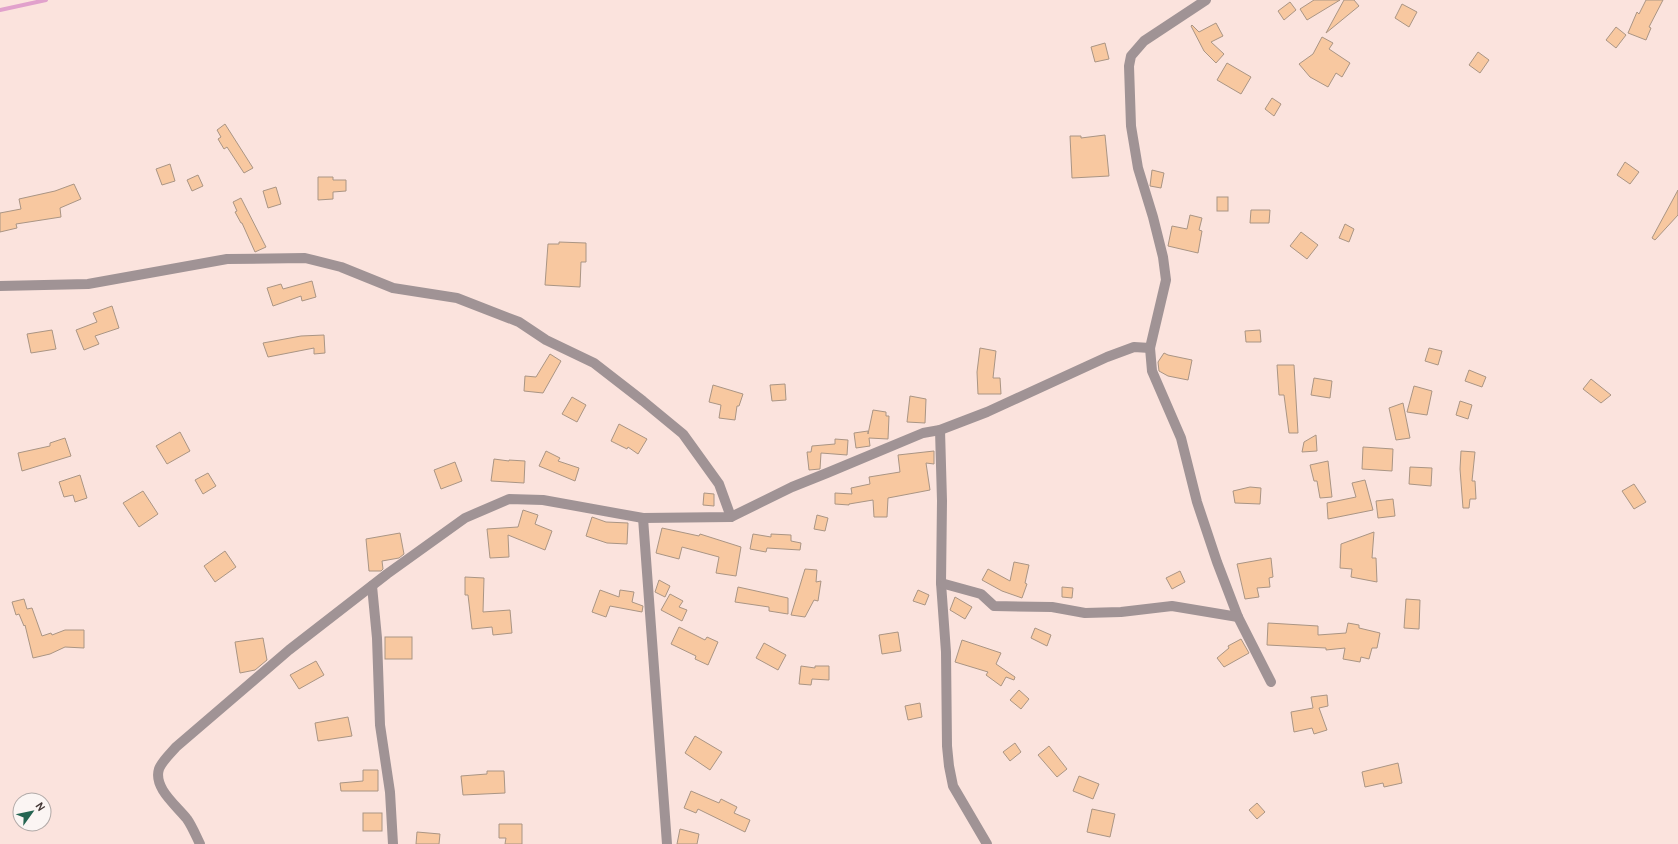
<svg xmlns="http://www.w3.org/2000/svg" width="1678" height="844" font-family="Cabin,sans-serif">
<style>
.lines{fill:none;stroke-linecap:round;stroke-linejoin:round}
.stream{stroke:#e1a1cc;stroke-width:4}
.building{fill:#f8c8a0;stroke:#aa9584}
.minor{stroke:#a09395;stroke-width:10}
</style>
<rect width="100%" height="100%" fill="#fbe3dd"/>
<g class="lines">
<!-- stream -->
<polyline class="stream" points="0,10 46,0"/>
</g>
<!-- building -->
<g class="building">
<polygon points="1314,0 1340,0 1307,20 1300,9"/>
<polygon points="1344,0 1354,0 1359,6 1326,33"/>
<polygon points="1646,0 1663,0 1649,27 1651,28 1646,40 1628,33 1637,12 1639,14"/>
<polygon points="1290,2 1296,10 1284,20 1278,11"/>
<polygon points="1402,4 1417,12 1409,27 1395,18"/>
<polygon points="1216,23 1223,36 1211,42 1224,54 1216,63 1204,51 1191,26 1192,25 1199,32"/>
<polygon points="1616,27 1626,35 1616,48 1606,40"/>
<polygon points="1322,37 1333,43 1329,49 1350,63 1342,77 1336,73 1328,87 1310,77 1299,64 1313,54"/>
<polygon points="1105,43 1109,59 1095,62 1091,47"/>
<polygon points="1478,52 1489,60 1480,73 1469,65"/>
<polygon points="1227,63 1251,77 1241,94 1217,80"/>
<polygon points="1272,98 1281,104 1274,116 1265,109"/>
<polygon points="225,124 253,168 244,173 227,147 224,149 218,139 221,137 217,130"/>
<polygon points="1105,135 1109,176 1072,178 1070,136 1081,136 1081,138"/>
<polygon points="1625,162 1639,172 1630,184 1617,175"/>
<polygon points="170,164 175,181 162,185 156,169"/>
<polygon points="1152,170 1164,173 1161,188 1150,186"/>
<polygon points="198,175 203,186 192,191 187,180"/>
<polygon points="318,177 333,177 333,180 346,180 346,191 333,192 333,199 318,200"/>
<polygon points="74,184 81,199 60,208 61,217 16,224 17,228 0,232 0,213 21,209 19,199 55,191"/>
<polygon points="276,187 281,204 268,208 263,191"/>
<polygon points="1678,190 1678,215 1655,240 1652,238"/>
<rect x="1217" y="197" width="11" height="14"/>
<polygon points="241,198 266,247 255,252 242,223 241,223 235,212 237,211 233,202"/>
<polygon points="1251,210 1270,210 1269,223 1250,223"/>
<polygon points="1190,215 1202,218 1199,230 1202,231 1198,253 1168,246 1172,226 1187,229"/>
<polygon points="1345,224 1354,229 1349,242 1339,238"/>
<polygon points="1301,232 1318,245 1307,259 1290,246"/>
<polygon points="559,242 586,243 586,262 581,262 580,287 545,285 548,244 559,244"/>
<polygon points="312,281 316,297 302,301 301,296 273,306 267,288 281,284 283,289"/>
<polygon points="112,306 119,328 95,336 99,344 84,350 76,330 97,322 93,313"/>
<polygon points="52,330 56,349 31,353 27,334"/>
<polygon points="1260,330 1261,342 1246,342 1245,331"/>
<polygon points="324,335 325,353 314,354 314,348 268,357 263,343 301,336"/>
<polygon points="980,348 996,351 993,378 1000,378 1001,394 978,394 977,372"/>
<polygon points="1429,348 1442,351 1438,365 1425,361"/>
<polygon points="1164,353 1168,355 1192,360 1188,380 1168,376 1159,371 1158,362"/>
<polygon points="550,354 561,361 543,393 524,391 525,376 536,377"/>
<polygon points="1277,365 1294,365 1298,433 1289,433 1284,395 1279,395"/>
<polygon points="1469,370 1486,377 1482,387 1465,381"/>
<polygon points="1314,378 1332,381 1330,398 1311,395"/>
<polygon points="1591,379 1611,395 1601,403 1583,389"/>
<polygon points="785,384 786,400 772,401 770,385"/>
<polygon points="713,385 743,394 739,406 737,406 735,420 719,418 721,405 709,402"/>
<polygon points="1414,386 1432,391 1427,415 1407,412"/>
<polygon points="910,396 926,399 925,423 907,422"/>
<polygon points="572,397 586,405 577,422 562,414"/>
<polygon points="1460,401 1472,405 1468,419 1456,415"/>
<polygon points="1403,403 1410,438 1396,440 1389,408"/>
<polygon points="873,410 886,412 886,416 889,416 888,439 869,438 870,446 856,448 854,433 868,431 868,434"/>
<polygon points="619,424 647,439 638,454 628,447 627,449 611,441"/>
<polygon points="180,432 190,451 167,464 156,446"/>
<polygon points="1316,435 1317,451 1302,452 1304,442"/>
<polygon points="65,438 71,456 22,471 18,453 50,446 50,443"/>
<polygon points="835,439 848,440 847,455 821,453 820,469 809,470 807,452 811,452 812,446 835,444"/>
<polygon points="1363,447 1393,449 1392,471 1362,469"/>
<polygon points="546,451 560,458 558,461 579,468 575,481 539,466"/>
<polygon points="934,451 934,464 926,463 930,490 888,498 887,517 874,517 873,500 849,504 849,505 835,504 835,493 852,494 851,488 870,484 869,477 900,472 898,455"/>
<polygon points="1461,451 1475,452 1472,481 1475,481 1476,499 1470,499 1469,508 1463,508 1460,469"/>
<polygon points="494,459 509,461 509,460 525,461 524,483 491,481"/>
<polygon points="1328,461 1332,497 1320,498 1317,481 1314,481 1310,465"/>
<polygon points="455,462 462,481 441,489 434,470"/>
<polygon points="1410,467 1432,468 1431,486 1409,484"/>
<polygon points="208,473 216,486 203,494 195,480"/>
<polygon points="80,475 87,498 75,502 73,495 64,497 59,482"/>
<polygon points="1365,480 1373,510 1328,519 1327,503 1356,497 1352,483"/>
<polygon points="1634,484 1646,502 1634,509 1622,491"/>
<polygon points="1250,487 1261,488 1260,504 1235,503 1233,491"/>
<polygon points="143,491 158,514 139,527 123,503"/>
<polygon points="704,493 714,494 714,506 703,505"/>
<polygon points="1393,499 1395,516 1378,518 1376,501"/>
<polygon points="523,510 538,515 535,524 552,531 545,550 508,535 509,557 490,558 487,529 518,527"/>
<polygon points="817,515 828,518 825,531 814,529"/>
<polygon points="592,517 606,522 628,523 627,544 607,543 586,536"/>
<polygon points="662,528 699,536 700,534 741,547 736,576 716,573 719,557 682,547 679,559 656,553"/>
<polygon points="1374,532 1372,558 1376,558 1377,582 1351,577 1352,569 1340,568 1341,544"/>
<polygon points="400,533 404,554 399,558 382,561 383,569 381,571 369,571 366,539"/>
<polygon points="753,534 771,537 771,534 791,535 791,541 801,543 800,550 767,548 766,552 750,549"/>
<polygon points="225,551 236,567 215,582 204,566"/>
<polygon points="1271,558 1273,577 1269,578 1270,587 1257,588 1259,597 1245,599 1237,564"/>
<polygon points="1014,562 1029,565 1025,583 1027,584 1022,598 1002,591 982,580 988,569 1010,581"/>
<polygon points="805,569 817,570 816,582 821,581 818,601 814,600 805,617 791,615"/>
<polygon points="1180,571 1185,582 1172,589 1166,578"/>
<polygon points="465,577 484,578 483,612 510,610 512,633 493,635 492,627 472,629 468,595 465,595"/>
<polygon points="659,580 670,586 665,597 655,592"/>
<polygon points="738,587 788,598 788,614 769,611 769,607 735,602"/>
<polygon points="1062,587 1073,588 1072,598 1062,597"/>
<polygon points="600,590 619,597 620,590 634,592 632,602 643,606 642,612 610,606 606,617 592,612"/>
<polygon points="918,590 929,595 925,605 913,601"/>
<polygon points="670,594 683,601 679,607 687,610 682,621 661,610"/>
<polygon points="955,597 972,607 965,619 950,610"/>
<polygon points="24,599 27,609 32,608 42,636 51,633 52,635 65,630 84,630 84,648 65,647 50,654 33,658 25,625 24,626 19,614 16,615 12,602"/>
<polygon points="1406,599 1420,600 1419,629 1404,628"/>
<polygon points="1268,623 1318,626 1318,635 1346,633 1348,623 1359,625 1359,628 1380,633 1377,648 1372,648 1369,659 1361,657 1360,662 1343,659 1345,648 1326,650 1326,648 1267,645"/>
<polygon points="679,627 705,640 707,637 718,642 708,665 695,659 696,656 671,644"/>
<polygon points="1035,628 1051,635 1047,646 1031,638"/>
<polygon points="898,632 901,651 882,654 879,635"/>
<rect x="385" y="637" width="27" height="22"/>
<polygon points="263,638 267,660 255,670 240,673 235,642"/>
<polygon points="1241,639 1249,653 1224,667 1217,658 1229,648 1228,646"/>
<polygon points="962,640 1001,653 996,664 1015,677 1014,680 1006,677 1001,686 986,675 988,672 955,662"/>
<polygon points="764,643 786,655 778,670 756,658"/>
<polygon points="316,661 324,675 299,689 290,675"/>
<polygon points="801,666 815,668 815,666 829,666 829,680 812,679 811,685 799,684"/>
<polygon points="1019,690 1029,699 1021,709 1010,700"/>
<polygon points="1327,695 1328,706 1319,708 1327,730 1314,734 1312,728 1294,732 1291,712 1313,708 1311,697"/>
<polygon points="920,703 922,717 908,720 905,706"/>
<polygon points="348,717 352,736 318,741 315,723"/>
<polygon points="695,736 722,752 710,770 685,753"/>
<polygon points="1015,743 1021,752 1010,761 1003,752"/>
<polygon points="1049,746 1067,769 1057,777 1038,755"/>
<polygon points="1398,763 1402,783 1384,787 1383,783 1365,787 1362,772"/>
<polygon points="363,770 378,770 378,791 341,791 340,783 363,781"/>
<polygon points="487,771 504,771 505,793 463,795 461,776 487,774"/>
<polygon points="1079,776 1099,784 1093,799 1073,791"/>
<polygon points="691,791 719,803 721,799 737,807 734,813 750,820 745,832 698,809 696,813 684,808"/>
<polygon points="1257,803 1265,812 1257,819 1249,810"/>
<polygon points="1092,809 1115,814 1110,837 1087,832"/>
<rect x="363" y="813" width="19" height="18"/>
<polygon points="499,824 522,824 522,844 505,844 506,838 499,838"/>
<polygon points="680,829 699,834 697,844 677,844"/>
<polygon points="417,832 440,834 439,844 416,844"/>
</g>
<g class="lines">
<!-- minor -->
<g class="minor">
<polyline points="0,286 88,284 227,259 305,258 341,267 393,288 457,298 519,322 546,340 594,363 643,401 683,434 719,484 731,517"/>
<polyline points="1150,348 1152,371 1181,438 1197,502 1217,562 1238,617 1271,682"/>
<polyline points="940,430 942,501 941,583 946,652 947,746 949,766 953,786 987,844"/>
<polyline points="643,518 667,844"/>
<polyline points="941,583 981,594 994,606 1052,607 1085,613 1121,612 1172,606 1238,617"/>
<polyline points="372,586 377,638 380,725 390,792 393,844"/>
<path d="M 200,844 C 196,836 192,826 187,819 C 177,806 153,788 159,769 C 162,761 171,753 176,747 L 289,650 L 387,574 L 465,518 L 509,499 L 543,500 L 643,518 L 731,517 L 792,487 L 827,473 L 923,433 L 940,430 L 987,412 L 1107,357 L 1134,347 L 1150,348 L 1166,280 L 1163,257 L 1153,217 L 1138,168 L 1131,126 L 1129,66 L 1131,56 L 1144,41 L 1206,0"/>
</g>
</g>
<!-- north arrow -->
<g transform="translate(32 812) rotate(57)"><circle r="19" fill="#fbf5f3" stroke="#b1a9a7"/>
<path d="M0-3L7 15L0 10L-7 15Z" fill="#246451"/>
<text y="-6" font-size="11" font-weight="bold" text-anchor="middle" fill="#423634">N</text>
</g>
</svg>
